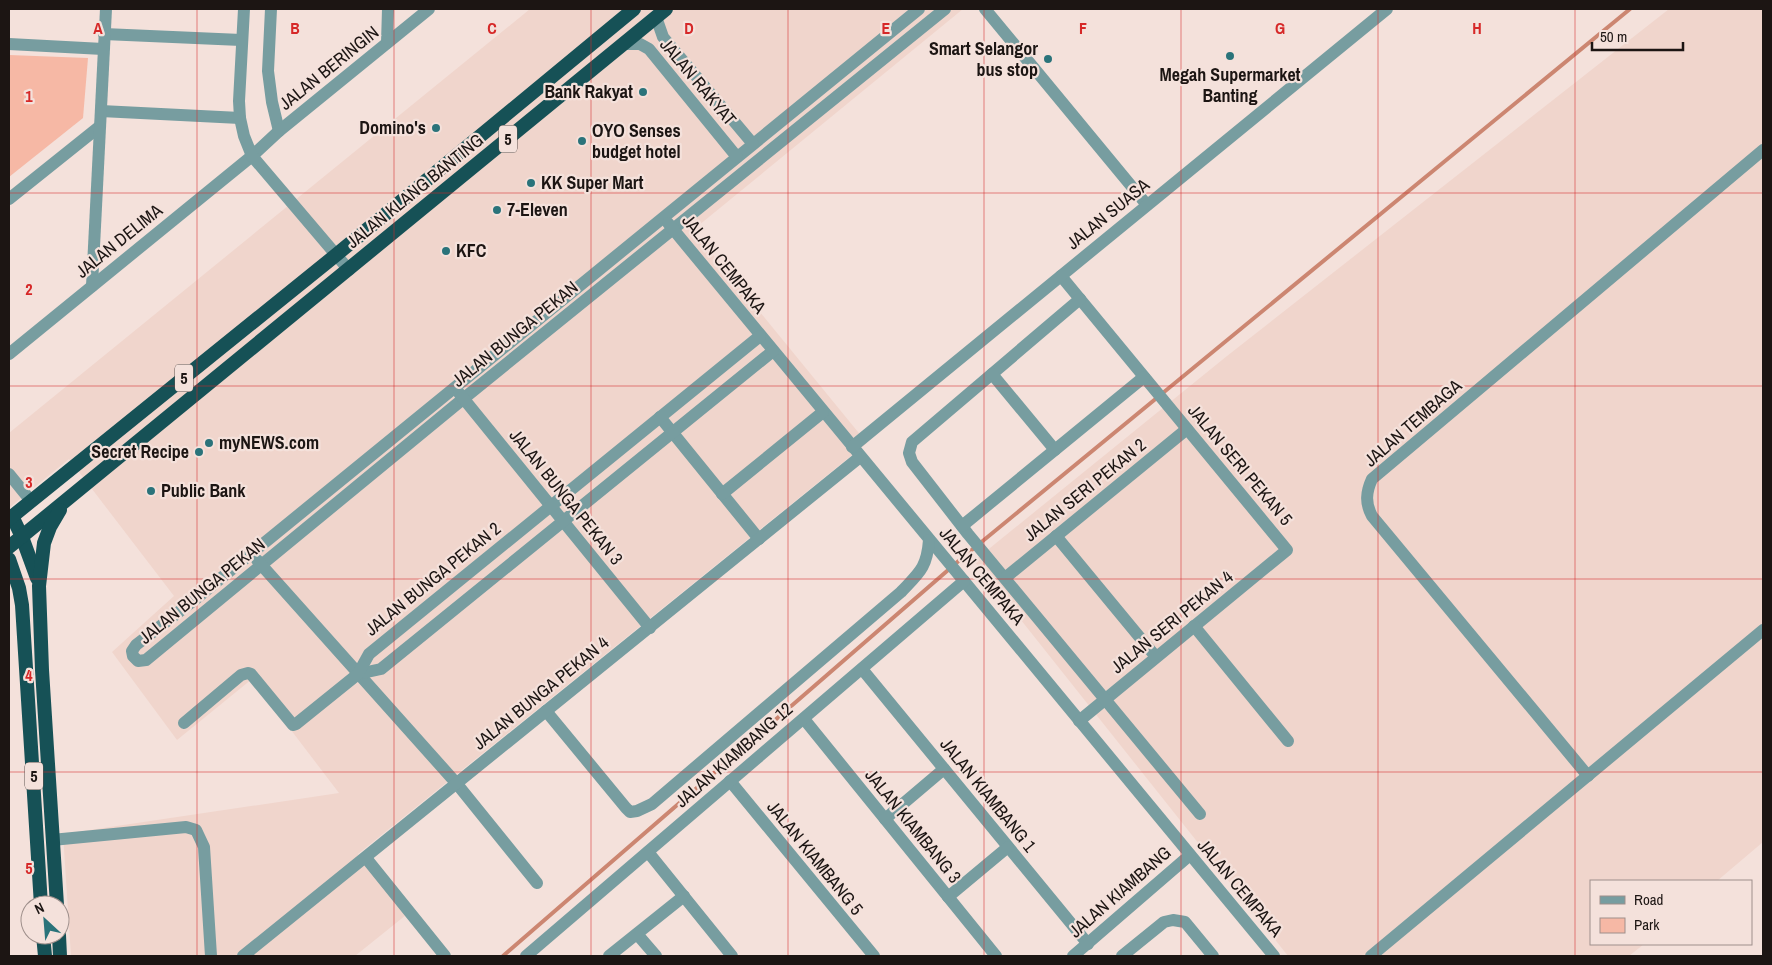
<svg xmlns="http://www.w3.org/2000/svg" width="1772" height="965" font-family="'Archivo Narrow',sans-serif">
<style>
.built{fill:#f0d5cc}
.green{fill:#f6b8a5}
.lines{fill:none;stroke-linecap:round;stroke-linejoin:round}
.stream{stroke:#cc8671;stroke-width:4}
.minor{stroke:#779da0;stroke-width:12}
.tertiary{stroke:#779da0;stroke-width:12}
.trunk{stroke:#165156;stroke-width:14}
.grid{fill:none;stroke:#d62828;stroke-width:1;stroke-opacity:0.55}
.poi-dot{fill:#2a737a;stroke:#f4e1db;stroke-width:2}
.labels{text-anchor:middle;stroke-width:4.5;stroke-linejoin:round;paint-order:stroke}
.shield{fill:#f4e1db;stroke:#5d524f;stroke-width:1}
.shield-label{font-size:16px;font-weight:bold;fill:#1c1513}
.poi-label{font-size:18px;font-weight:bold;fill:#1c1513;stroke:#f4e1db;text-anchor:start}
.street-label{font-size:18px;fill:#1c1513;stroke:#f4e1db}
.grid-label{font-size:16px;text-anchor:middle;font-weight:bold;fill:#d62828;stroke:#f4e1db;stroke-width:4.5;stroke-linejoin:round;paint-order:stroke}
</style>
<rect width="100%" height="100%" fill="#f4e1db"/>
<!-- built -->
<g class="built">
<polygon points="530,9 963,9 693,230 867,443 358,854 406,915 355,956 71,956 63,834 339,793 252,679 177,740 112,652 174,596 69,459 9,508 9,433"/>
<polygon points="1669,9 1763,9 1763,842 1717,881 1591,881 1591,944 1644,944 1629,956 1288,956 974,561 1227,356"/>
</g>
<!-- green -->
<polygon class="green" points="9,55 88,58 83,118 9,177"/>
<g class="lines">
<!-- stream -->
<polyline class="stream" points="503,956 962,558 1630,9"/>
<!-- minor -->
<g class="minor">
<polyline points="271,9 268,71 272,102 279,131"/>
<polyline points="919,9 193,601 136,645 132,651 133,656 138,661 146,660 463,399 945,9"/>
<polyline points="985,9 1147,205"/>
<polyline points="656,17 663,37 753,144"/>
<polyline points="104,34 241,40"/>
<polyline points="387,43 388,9"/>
<polyline points="9,44 103,49"/>
<polyline points="624,44 640,44 649,49 737,157"/>
<polyline points="101,111 240,118"/>
<polyline points="9,199 99,127"/>
<polyline points="668,223 1274,956"/>
<polyline points="1061,276 1287,550 1079,721"/>
<polyline points="92,286 106,9"/>
<polyline points="1080,299 912,442 909,453 912,462 968,534 1200,814"/>
<polyline points="9,354 252,156 279,131 429,9"/>
<polyline points="992,374 1055,450"/>
<polyline points="459,393 650,628"/>
<polyline points="660,417 759,539"/>
<polyline points="852,447 1387,9"/>
<polyline points="9,474 31,501"/>
<polyline points="722,494 823,412"/>
<polyline points="962,526 1144,377"/>
<polyline points="1056,536 1156,657"/>
<polyline points="257,560 457,784 537,883"/>
<polyline points="1005,578 1187,429"/>
<polyline points="1194,626 1288,741"/>
<polyline points="862,669 1088,944"/>
<polyline points="358,674 381,669 773,351"/>
<path d="M 546,711 L 626,808 L 630,812 L 637,811 L 652,804 L 901,592 C 919,573 927,568 929,540"/>
<polyline points="804,719 996,956"/>
<polyline points="184,723 241,675 248,673 251,674 293,725 296,724 358,674 369,654 760,336"/>
<path d="M 1588,776 L 1372,516 C 1365,503 1366,492 1372,479 L 1763,150"/>
<polyline points="730,781 874,956"/>
<polyline points="885,819 944,769"/>
<polyline points="52,840 186,827 196,830 204,847 211,956"/>
<polyline points="648,852 732,956"/>
<polyline points="366,858 445,956"/>
<polyline points="948,897 1008,847"/>
<polyline points="637,934 656,956"/>
<polyline points="243,956 860,457"/>
<polyline points="526,956 964,581"/>
<polyline points="609,956 684,896"/>
<polyline points="1073,956 1190,855"/>
<polyline points="1122,956 1164,922 1173,920 1185,922 1213,956"/>
<polyline points="1371,956 1763,630"/>
</g>
<!-- tertiary -->
<polyline class="tertiary" points="244,9 239,101 240,118 244,136 252,156 349,270"/>
<!-- trunk -->
<g class="trunk">
<polyline points="12,516 22,537 37,578"/>
<polyline points="9,519 336,255 634,9"/>
<polyline points="9,547 666,9"/>
<polyline points="9,559 19,588 22,605 41,905"/>
<polyline points="57,905 42,670 39,586 44,543 50,527 60,510"/>
<polyline points="43,935 45,956"/>
<polyline points="59,935 60,956"/>
</g>
</g>
<!-- grid -->
<path class="grid" d="M 197,9 L 197,956M 394,9 L 394,956M 591,9 L 591,956M 788,9 L 788,956M 984,9 L 984,956M 1181,9 L 1181,956M 1378,9 L 1378,956M 1575,9 L 1575,956M 9,193 L 1763,193M 9,386 L 1763,386M 9,579 L 1763,579M 9,772 L 1763,772"/>
<!-- markers -->
<g class="poi-dot">
<circle cx="1230" cy="56" r="5"/>
<circle cx="1048" cy="59" r="5"/>
<circle cx="643" cy="92" r="5"/>
<circle cx="436" cy="128" r="5"/>
<circle cx="582" cy="141" r="5"/>
<circle cx="531" cy="183" r="5"/>
<circle cx="497" cy="210" r="5"/>
<circle cx="446" cy="251" r="5"/>
<circle cx="209" cy="443" r="5"/>
<circle cx="199" cy="452" r="5"/>
<circle cx="151" cy="491" r="5"/>
</g>
<g class="labels">
<!-- shield labels -->
<g class="shield">
<rect x="499" y="125.5" width="18" height="27" rx="4"/>
<rect x="175" y="364.5" width="18" height="27" rx="4"/>
<rect x="25" y="762.5" width="18" height="27" rx="4"/>
</g>
<g class="shield-label">
<text x="508" y="145">5</text>
<text x="184" y="384">5</text>
<text x="34" y="782">5</text>
</g>
<!-- poi labels -->
<g class="poi-label">
<text x="1038" y="55" text-anchor="end">Smart Selangor<tspan x="1038" dy="21">bus stop</tspan></text>
<text x="1230" y="81" text-anchor="middle">Megah Supermarket<tspan x="1230" dy="21">Banting</tspan></text>
<text x="633" y="98" text-anchor="end">Bank Rakyat</text>
<text x="426" y="134" text-anchor="end">Domino's</text>
<text x="592" y="137">OYO Senses<tspan x="592" dy="21">budget hotel</tspan></text>
<text x="541" y="189">KK Super Mart</text>
<text x="507" y="216">7-Eleven</text>
<text x="456" y="257">KFC</text>
<text x="219" y="449">myNEWS.com</text>
<text x="189" y="458" text-anchor="end">Secret Recipe</text>
<text x="161" y="497">Public Bank</text>
</g>
<!-- street labels -->
<g class="street-label">
<text transform="translate(329 68) rotate(-39)" y="6">JALAN BERINGIN</text>
<text transform="translate(698 82) rotate(50)" y="6">JALAN RAKYAT</text>
<text transform="translate(415 191) rotate(-39)" y="6">JALAN KLANG BANTING</text>
<text transform="translate(1108 214) rotate(-39)" y="6">JALAN SUASA</text>
<text transform="translate(119 241) rotate(-39)" y="6">JALAN DELIMA</text>
<text transform="translate(724 264) rotate(51)" y="6">JALAN CEMPAKA</text>
<text transform="translate(515 334) rotate(-39)" y="6">JALAN BUNGA PEKAN</text>
<text transform="translate(1413 423) rotate(-41)" y="6">JALAN TEMBAGA</text>
<text transform="translate(1240 465) rotate(50)" y="6">JALAN SERI PEKAN 5</text>
<text transform="translate(1085 490) rotate(-39)" y="6">JALAN SERI PEKAN 2</text>
<text transform="translate(566 497) rotate(51)" y="6">JALAN BUNGA PEKAN 3</text>
<text transform="translate(982 576) rotate(50)" y="6">JALAN CEMPAKA</text>
<text transform="translate(433 579) rotate(-39)" y="6">JALAN BUNGA PEKAN 2</text>
<text transform="translate(202 591) rotate(-39)" y="6">JALAN BUNGA PEKAN</text>
<text transform="translate(1172 622) rotate(-39)" y="6">JALAN SERI PEKAN 4</text>
<text transform="translate(541 693) rotate(-39)" y="6">JALAN BUNGA PEKAN 4</text>
<text transform="translate(734 755) rotate(-41)" y="6">JALAN KIAMBANG 12</text>
<text transform="translate(988 795) rotate(51)" y="6">JALAN KIAMBANG 1</text>
<text transform="translate(913 826) rotate(51)" y="6">JALAN KIAMBANG 3</text>
<text transform="translate(815 858) rotate(51)" y="6">JALAN KIAMBANG 5</text>
<text transform="translate(1240 888) rotate(50)" y="6">JALAN CEMPAKA</text>
<text transform="translate(1120 892) rotate(-41)" y="6">JALAN KIAMBANG</text>
</g>
</g>
<g class="grid-label">
<text x="98" y="34">A</text>
<text x="295" y="34">B</text>
<text x="492" y="34">C</text>
<text x="689" y="34">D</text>
<text x="886" y="34">E</text>
<text x="1083" y="34">F</text>
<text x="1280" y="34">G</text>
<text x="1477" y="34">H</text>
<text x="29" y="102">1</text>
<text x="29" y="295">2</text>
<text x="29" y="488">3</text>
<text x="29" y="681">4</text>
<text x="29" y="874">5</text>
</g>
<!-- border -->
<rect width="1772" height="965" fill="none" stroke="#1c1513" stroke-width="20"/>
<!-- legend -->
<rect x="1590" y="880" width="162" height="65" fill="#f4e1db" stroke="#9e8f8b"/>
<rect x="1600" y="896" width="25" height="8" fill="#779da0" stroke="#9e8f8b"/>
<text x="1634" y="905" font-size="15" fill="#1c1513">Road</text>
<rect x="1600" y="918" width="25" height="15" fill="#f6b8a5" stroke="#9e8f8b"/>
<text x="1634" y="930" font-size="15" fill="#1c1513">Park</text>
<!-- north arrow -->
<g transform="translate(45 920) rotate(334)"><circle r="24" fill="#f4e1db" stroke="#9e8f8b"/>
<path d="M0-4L9 19L0 12L-9 19Z" fill="#2a737a"/>
<text y="-8" font-size="14" font-weight="bold" text-anchor="middle" fill="#1c1513">N</text>
</g>
<!-- scale -->
<path d="M1592 42v8h91v-8" fill="none" stroke="#1c1513" stroke-width="2.5"/>
<text x="1600" y="42" font-size="15" fill="#1c1513" stroke="#f4e1db" stroke-width="4" paint-order="stroke">50 m</text>
</svg>
